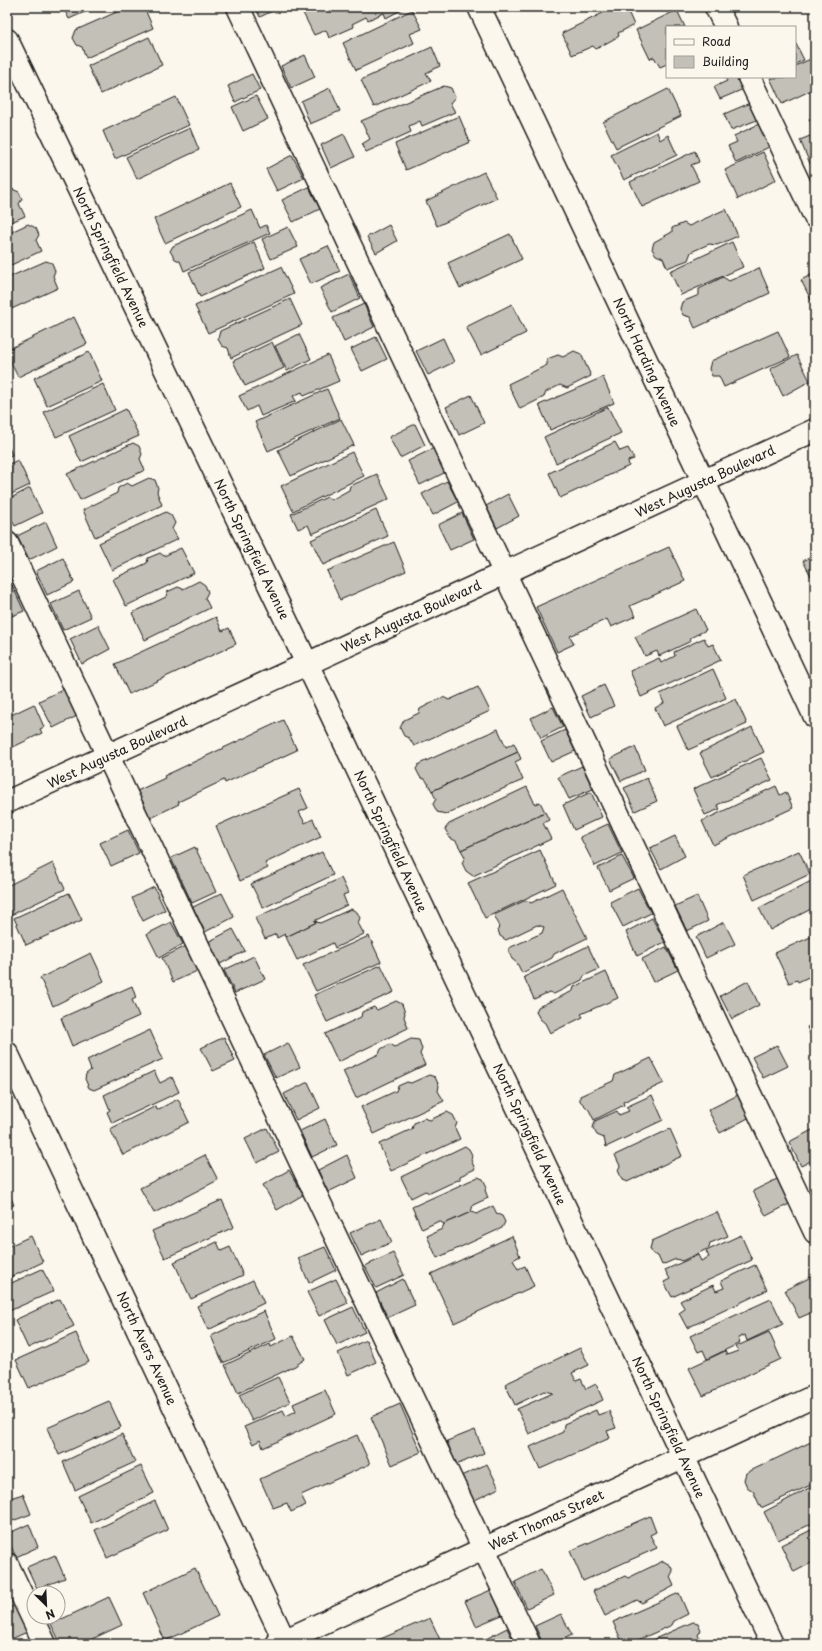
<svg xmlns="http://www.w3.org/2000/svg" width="822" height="1651" font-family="'Playpen Sans',sans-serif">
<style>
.building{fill:#c3c0b8;stroke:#1c1c1c}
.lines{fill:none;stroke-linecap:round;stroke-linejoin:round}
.minor-casing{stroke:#1c1c1c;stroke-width:25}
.minor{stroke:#fbf7ec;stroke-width:22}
.labels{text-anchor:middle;stroke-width:4;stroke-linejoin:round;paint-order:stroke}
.street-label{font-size:13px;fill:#1c1c1c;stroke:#fbf7ec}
</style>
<rect width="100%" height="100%" fill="#fbf7ec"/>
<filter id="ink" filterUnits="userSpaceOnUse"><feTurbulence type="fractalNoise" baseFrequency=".025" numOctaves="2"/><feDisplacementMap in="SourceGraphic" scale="8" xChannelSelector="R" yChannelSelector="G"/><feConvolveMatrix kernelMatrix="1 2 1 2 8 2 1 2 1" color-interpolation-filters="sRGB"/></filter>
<g filter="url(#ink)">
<!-- building -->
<g class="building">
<polygon points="60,7 96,7 69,19 64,9"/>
<polygon points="128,7 144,7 153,28 86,58 82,47 77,45 73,38 76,30"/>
<polygon points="255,7 280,7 260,17"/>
<polygon points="300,7 402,7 403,9 386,18 384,13 368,20 366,17 352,24 354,27 329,38 326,30 314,35"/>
<polygon points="615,7 626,7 634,25 618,33 619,36 596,49 593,46 572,55 562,33"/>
<polygon points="412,10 422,29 410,34 414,43 356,70 343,43"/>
<polygon points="677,10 685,27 667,27 667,64 660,67 654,57 650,59 636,30"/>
<polygon points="149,37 162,65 101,94 88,66"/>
<polygon points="795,42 804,60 795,64"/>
<polygon points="432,47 440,66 426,73 431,81 374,107 361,80"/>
<polygon points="305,55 315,77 291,88 281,66"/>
<polygon points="815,57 815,91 814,89 782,104 770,78 795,77 795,66"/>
<polygon points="252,74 260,90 235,102 228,86"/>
<polygon points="725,77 741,77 746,88 720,99 714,87 727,81"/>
<polygon points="444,86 451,88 455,97 450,103 455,112 422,126 420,121 409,126 411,132 366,152 362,144 370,139 361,121"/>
<polygon points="330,88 340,111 310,124 301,101"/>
<polygon points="668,89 681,116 616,148 603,122"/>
<polygon points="256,96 268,119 243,131 232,107"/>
<polygon points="176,97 189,125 115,159 103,131"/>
<polygon points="750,103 757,120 731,130 724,114"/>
<polygon points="459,116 470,142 406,170 395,144"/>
<polygon points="815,116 815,128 814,128 809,119"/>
<polygon points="759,124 769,147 736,163 728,146 737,142 734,136"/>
<polygon points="190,128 199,150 137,179 126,157"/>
<polygon points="657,132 660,140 668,135 677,155 624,180 611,155"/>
<polygon points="344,134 355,157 331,168 321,145"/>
<polygon points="815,134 815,165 811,166 800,140"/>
<polygon points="695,151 699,162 691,165 699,181 642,207 630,182"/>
<polygon points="763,152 776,180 738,199 725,170"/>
<polygon points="292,155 304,178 277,191 266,169"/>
<polygon points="484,172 497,198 437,226 426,201"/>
<polygon points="230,183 241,207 165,243 154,219"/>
<polygon points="309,187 320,209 293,222 282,200"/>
<polygon points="12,189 19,192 22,199 19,204 25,216 7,224 7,192"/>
<polygon points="726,209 738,236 717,245 709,244 691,252 688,260 667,268 663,258 656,255 652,249 654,242 672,232 672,228 684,223 689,226"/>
<polygon points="252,210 260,228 266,225 270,233 184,271 180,261 175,259 170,251 173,246"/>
<polygon points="28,224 36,228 39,235 36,240 41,251 7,267 7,234"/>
<polygon points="389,225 397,241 376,253 367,237"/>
<polygon points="288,227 298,247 271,259 262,239"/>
<polygon points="510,234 522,259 460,288 448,263"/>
<polygon points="254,242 265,268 200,297 189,272"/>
<polygon points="732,242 743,267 681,295 670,271"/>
<polygon points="328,246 340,271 311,284 299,259"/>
<polygon points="46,261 52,263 55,271 53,276 58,288 7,311 7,278"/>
<polygon points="281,267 294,294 208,333 195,306"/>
<polygon points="759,268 770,293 695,328 690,317 683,315 680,309 682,302 699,295 699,289 723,277 729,281"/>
<polygon points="815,273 815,303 813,304 801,280"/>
<polygon points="349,274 360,298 332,312 320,288"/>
<polygon points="290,299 302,325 231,358 228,348 222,346 218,339 220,331"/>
<polygon points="364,304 374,327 344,342 333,318"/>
<polygon points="512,304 526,333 481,355 466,327"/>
<polygon points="74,317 87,344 18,377 7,355 7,350"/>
<polygon points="778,331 790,357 724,387 719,376 712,376 709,369 711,361"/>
<polygon points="299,334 311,359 287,371 275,346"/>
<polygon points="376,337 387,359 362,371 351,349"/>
<polygon points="443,338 454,362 428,375 416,351"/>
<polygon points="272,342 284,368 245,386 233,361"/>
<polygon points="574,351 581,354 591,376 567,388 560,385 546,392 544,397 520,409 508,384 547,365 547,359 558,355 563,357"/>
<polygon points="89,352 102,381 47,406 34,378"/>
<polygon points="328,355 339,381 304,396 302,392 293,396 296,401 261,416 257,406 247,411 239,396"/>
<polygon points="797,355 810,381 783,396 770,369"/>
<polygon points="603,377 614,403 550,430 539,405"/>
<polygon points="103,384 115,410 56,437 44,412"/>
<polygon points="327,389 340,418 268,451 255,422"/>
<polygon points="471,395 484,423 459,435 446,407"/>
<polygon points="608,407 621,433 556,463 544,437"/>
<polygon points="126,409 139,436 81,462 69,436"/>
<polygon points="341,419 354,445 291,476 278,450"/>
<polygon points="415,424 425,445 400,458 389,437"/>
<polygon points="615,442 620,451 628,448 634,459 628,461 629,466 560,498 549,473"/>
<polygon points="7,443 12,455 7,457"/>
<polygon points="133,443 139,446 142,454 140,459 145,470 80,500 67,474"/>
<polygon points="434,448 446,472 420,485 408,461"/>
<polygon points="352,452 364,476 293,511 281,486"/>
<polygon points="18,460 30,485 7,496 7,465"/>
<polygon points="377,474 389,499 312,534 308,525 298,529 291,514 327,497 331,500 349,490 350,486"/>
<polygon points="149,478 155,480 158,488 157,492 162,505 95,537 83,510 117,493 118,488 127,483 132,486"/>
<polygon points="447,481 458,502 433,515 422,494"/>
<polygon points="30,488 42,513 15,526 7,510 7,500"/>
<polygon points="508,494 519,516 497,528 486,506"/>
<polygon points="376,510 388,536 323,565 311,540"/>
<polygon points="166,512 171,515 175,523 172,529 178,539 112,570 99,543"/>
<polygon points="462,513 474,539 450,550 438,525"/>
<polygon points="46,522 57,546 29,560 17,536"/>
<polygon points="394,542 406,571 340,600 327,571"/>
<polygon points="669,547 685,581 630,606 636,616 611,627 607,619 570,636 574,644 557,652 536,607"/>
<polygon points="181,548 194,573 126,606 113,579 147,563 148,558 160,553 164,556"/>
<polygon points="815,555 815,574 811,576 803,561"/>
<polygon points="63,558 74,582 47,595 36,571"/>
<polygon points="199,581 205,585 208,592 205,598 210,608 145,640 132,613 166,597 167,592 178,587 183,589"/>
<polygon points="12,585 24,611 7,618 7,587"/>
<polygon points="79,591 91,617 63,630 51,604"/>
<polygon points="696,609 706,630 690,638 691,641 659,656 657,651 645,656 635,637"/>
<polygon points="216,617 222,631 229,628 236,644 129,694 115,664"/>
<polygon points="98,625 110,649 82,664 70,639"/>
<polygon points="704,638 708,646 713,644 721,660 641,697 630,671 659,658 661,663 675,656 674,652"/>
<polygon points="713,669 726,698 663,726 655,708 664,703 660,694"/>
<polygon points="604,685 614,706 591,717 581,696"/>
<polygon points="478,687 490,711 414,746 409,738 404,736 400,728 404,720 419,713 420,709 443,697 449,700"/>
<polygon points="64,689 77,716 53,728 39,701"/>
<polygon points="736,699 747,724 688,750 677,726"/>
<polygon points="34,704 44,727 40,729 42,733 7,750 7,717"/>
<polygon points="553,707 563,727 541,738 531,718"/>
<polygon points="283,720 297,750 225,783 224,780 178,802 179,804 150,818 137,791 165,778 164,776"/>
<polygon points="752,727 764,752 712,777 700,753"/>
<polygon points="498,729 506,747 514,743 518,752 432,791 426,780 420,777 416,769 419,764"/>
<polygon points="565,730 575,751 551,762 541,741"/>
<polygon points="635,747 645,770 621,781 610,759"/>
<polygon points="518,752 521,759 515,762 523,780 446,814 437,812 433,804 436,799 432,791"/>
<polygon points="761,758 772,780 717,805 720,809 705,815 693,789"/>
<polygon points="582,766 593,789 569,799 558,777"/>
<polygon points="647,778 657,801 635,811 624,788"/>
<polygon points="776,786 780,795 786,792 793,808 713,845 702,821"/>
<polygon points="527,787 535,804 540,802 545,812 461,850 456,841 450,838 445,829 449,824"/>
<polygon points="299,789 308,808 299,812 305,823 313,819 321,837 265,863 268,868 240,881 216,826"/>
<polygon points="591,792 602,817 574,830 563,805"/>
<polygon points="545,812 549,820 543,823 551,839 473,876 466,871 462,863 465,857 461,850"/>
<polygon points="608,824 622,853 595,866 580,837"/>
<polygon points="128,830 139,853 111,866 100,843"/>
<polygon points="675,836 685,856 661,869 650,848"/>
<polygon points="195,847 216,892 192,903 171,858"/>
<polygon points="540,850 556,884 485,918 468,883"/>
<polygon points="799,851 810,874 754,900 743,875"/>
<polygon points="322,852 333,875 263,908 251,884"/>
<polygon points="622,856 634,878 609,890 598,868"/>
<polygon points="53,863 65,889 7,917 7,886"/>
<polygon points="341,878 348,893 343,895 347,905 314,921 317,922 286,937 285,934 277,938 276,934 265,939 255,918"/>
<polygon points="815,879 815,907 770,930 759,908"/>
<polygon points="154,887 165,910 143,921 132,898"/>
<polygon points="562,888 587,938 554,954 552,958 522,973 517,963 512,959 509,952 509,948 542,933 544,927 537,925 506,940 500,936 498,930 499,925 494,915 526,900 531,903"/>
<polygon points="638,888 651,913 623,927 610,902"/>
<polygon points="69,893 82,920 26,945 14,918"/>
<polygon points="222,893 234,917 205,932 193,907"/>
<polygon points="697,896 708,921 687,931 675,906"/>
<polygon points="351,909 357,912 360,918 358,923 364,934 335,948 333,943 297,960 286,937 317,922 320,923"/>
<polygon points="652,918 665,942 637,956 626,932"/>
<polygon points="171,922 183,944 159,958 147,934"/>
<polygon points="724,922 735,944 706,958 696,937"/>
<polygon points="233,929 245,951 220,964 208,942"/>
<polygon points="815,935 815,974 798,982 797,980 789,983 775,953"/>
<polygon points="369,936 381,962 316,991 303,965"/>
<polygon points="186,946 197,971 173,982 162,958"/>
<polygon points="588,946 599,969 584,976 582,980 554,994 549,992 534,999 524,977"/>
<polygon points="666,947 678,970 653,982 642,959"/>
<polygon points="91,953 104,981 53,1006 40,978"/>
<polygon points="254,956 265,979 235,993 224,970"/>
<polygon points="381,965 394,992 327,1022 314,995"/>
<polygon points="606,972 618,998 581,1014 583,1017 550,1033 545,1023 540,1019 536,1012 538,1007 573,991 574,987"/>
<polygon points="748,981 759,1005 732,1019 720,996"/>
<polygon points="132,986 136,998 132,1000 139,1016 72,1046 61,1018"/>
<polygon points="396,1001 402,1004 405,1013 404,1017 408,1028 338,1062 325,1034 361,1017 362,1012 374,1007 377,1010"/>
<polygon points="815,1024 815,1046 807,1027"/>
<polygon points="150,1030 163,1059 94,1090 89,1088 85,1079 86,1074 91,1070 87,1060"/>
<polygon points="224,1037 235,1061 213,1071 201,1048"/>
<polygon points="411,1039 419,1040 422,1049 420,1054 425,1065 356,1098 343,1071 379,1054 381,1049 390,1044 395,1047"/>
<polygon points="288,1043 300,1067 276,1078 264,1055"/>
<polygon points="777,1045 788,1066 763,1078 752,1057"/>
<polygon points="651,1058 664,1083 623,1102 624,1105 594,1120 589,1110 580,1101 580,1096 613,1081 615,1075"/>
<polygon points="154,1071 160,1083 172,1077 179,1092 112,1123 107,1112 110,1110 104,1095"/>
<polygon points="429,1075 435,1077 439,1086 438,1091 444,1101 374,1134 361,1107 396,1091 398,1086 407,1082 411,1083"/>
<polygon points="308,1082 320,1108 296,1120 284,1094"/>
<polygon points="652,1095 663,1120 606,1147 604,1138 597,1135 593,1128 595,1121 617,1111 619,1115 629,1111 626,1107"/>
<polygon points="738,1095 750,1117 720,1133 708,1110"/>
<polygon points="178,1099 189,1122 123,1155 110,1129 156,1106 157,1110"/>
<polygon points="447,1112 453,1115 457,1123 455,1128 460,1139 391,1171 379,1144 412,1129 414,1123 424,1118 430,1120"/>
<polygon points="325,1119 337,1145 312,1157 300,1131"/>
<polygon points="267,1128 279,1152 257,1163 245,1139"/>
<polygon points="670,1129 682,1156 627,1182 622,1180 618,1170 620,1166 615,1155"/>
<polygon points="814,1129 815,1159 801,1166 789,1142"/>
<polygon points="465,1146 469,1149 472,1155 471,1160 475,1169 460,1176 460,1179 430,1193 425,1191 411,1198 401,1177"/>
<polygon points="205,1155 218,1180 154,1213 140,1188"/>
<polygon points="347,1155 357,1178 328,1192 318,1170"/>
<polygon points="289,1170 303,1195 277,1210 263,1185"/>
<polygon points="478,1177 483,1179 487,1187 485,1190 488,1198 473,1205 471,1212 444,1224 439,1221 422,1229 412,1207"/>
<polygon points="779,1178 791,1203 766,1216 753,1191"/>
<polygon points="7,1189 14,1205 7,1208"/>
<polygon points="222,1200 234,1227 165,1258 152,1231"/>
<polygon points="493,1206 497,1214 502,1216 505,1222 502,1228 437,1258 427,1236 442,1229 444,1224 471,1212 477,1214"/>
<polygon points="717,1212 728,1236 710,1243 709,1248 682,1261 676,1259 662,1265 658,1256 653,1254 650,1249 652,1241"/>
<polygon points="381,1219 392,1242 361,1256 350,1233"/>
<polygon points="741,1235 752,1260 672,1297 664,1282 670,1279 665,1270 698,1255 701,1261 709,1257 706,1251"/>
<polygon points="31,1236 43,1262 7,1279 7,1247"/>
<polygon points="512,1236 520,1256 513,1260 518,1269 525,1266 534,1286 454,1323 431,1274"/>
<polygon points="217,1242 221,1251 230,1247 243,1275 191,1299 174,1262"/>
<polygon points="325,1247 336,1270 309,1283 298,1258"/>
<polygon points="393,1253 404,1275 376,1288 365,1266"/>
<polygon points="755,1265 767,1290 687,1328 679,1313 685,1309 680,1301 713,1285 716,1291 724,1288 721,1281"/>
<polygon points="42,1269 54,1291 7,1312 7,1285"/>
<polygon points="815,1275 815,1311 799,1318 785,1290"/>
<polygon points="336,1279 348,1303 319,1316 307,1292"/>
<polygon points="403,1279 415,1305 387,1318 376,1293"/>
<polygon points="253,1280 264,1303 208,1330 197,1306"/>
<polygon points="60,1299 74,1326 28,1348 15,1320"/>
<polygon points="771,1299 783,1324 747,1341 745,1335 738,1338 740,1343 707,1359 703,1350 698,1352 690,1336"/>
<polygon points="353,1307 365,1332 337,1345 325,1320"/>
<polygon points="264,1311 276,1339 223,1363 211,1336"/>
<polygon points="769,1332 781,1359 703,1396 689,1368 725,1351 727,1355 738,1351 735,1347"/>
<polygon points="76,1333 89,1362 29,1388 16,1360"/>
<polygon points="293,1336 305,1359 295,1366 238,1393 225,1365 270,1344 271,1347"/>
<polygon points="366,1340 376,1362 348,1375 338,1353"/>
<polygon points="580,1348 589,1365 572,1373 576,1381 581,1379 586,1389 596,1384 603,1400 529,1434 517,1409 553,1393 544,1391 515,1405 505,1384"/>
<polygon points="278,1377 290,1402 252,1421 239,1395"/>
<polygon points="325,1390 336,1414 263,1448 260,1440 253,1444 244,1427 283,1410 286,1416 296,1411 293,1404"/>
<polygon points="109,1401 121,1427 59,1455 47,1428"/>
<polygon points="400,1404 421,1452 392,1465 371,1417"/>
<polygon points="596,1410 598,1415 609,1411 616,1428 607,1431 610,1438 540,1469 530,1447 563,1432 564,1424"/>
<polygon points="475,1430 484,1453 456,1465 447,1441"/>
<polygon points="122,1434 135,1462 75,1490 63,1462"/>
<polygon points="357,1435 370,1464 301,1495 306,1505 291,1512 287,1503 273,1508 260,1479"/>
<polygon points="815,1440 815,1483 761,1508 753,1491 747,1487 744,1480 746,1473"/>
<polygon points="487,1464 499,1488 473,1501 461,1476"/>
<polygon points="141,1466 154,1493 91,1523 78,1496"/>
<polygon points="811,1487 815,1495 815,1522 778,1540 764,1512"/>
<polygon points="23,1494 31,1514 7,1523 7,1499"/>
<polygon points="155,1501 168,1530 107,1558 95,1530"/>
<polygon points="650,1516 656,1532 650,1535 657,1548 583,1581 570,1551"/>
<polygon points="29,1524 38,1547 16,1557 7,1538 7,1534"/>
<polygon points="815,1528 815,1561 794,1572 781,1545"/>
<polygon points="55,1555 65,1578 37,1589 27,1567"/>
<polygon points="663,1561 670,1565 673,1571 670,1577 674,1586 642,1603 637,1600 605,1616 593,1591 625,1576 628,1578"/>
<polygon points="195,1568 218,1616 165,1641 143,1593"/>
<polygon points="541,1569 554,1595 527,1608 515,1582"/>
<polygon points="491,1590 502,1615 476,1626 465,1601"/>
<polygon points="679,1593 688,1614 674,1621 672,1625 629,1644 623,1644 613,1622"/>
<polygon points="109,1597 122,1625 92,1639 94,1644 61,1644 51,1624"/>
<polygon points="15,1605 27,1632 7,1641 7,1609"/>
<polygon points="561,1614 572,1635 553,1644 543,1644 535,1626"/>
<polygon points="430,1618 442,1644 377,1644 380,1643 378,1640"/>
<polygon points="693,1622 698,1623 701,1630 698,1635 702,1643 699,1644 643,1644"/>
<polygon points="507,1628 515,1644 476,1644"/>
</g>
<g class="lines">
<!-- minor casing -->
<g class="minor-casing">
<g id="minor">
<polyline points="238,7 815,1232"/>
<polyline points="479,7 815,717"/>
<polyline points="716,7 726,27"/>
<polyline points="7,40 324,699 772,1644"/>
<polyline points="749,77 815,217"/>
<polyline points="7,543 529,1644"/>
<polyline points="7,802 815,430"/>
<polyline points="7,1053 286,1644"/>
<polyline points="7,1564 45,1644"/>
<polyline points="277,1644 815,1396"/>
</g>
</g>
<!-- minor -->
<use href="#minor" class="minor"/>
</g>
</g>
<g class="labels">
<!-- street labels -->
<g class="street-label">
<text transform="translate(111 257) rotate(64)" y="5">North Springfield Avenue</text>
<text transform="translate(647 362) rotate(65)" y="5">North Harding Avenue</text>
<text transform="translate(705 481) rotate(-25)" y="5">West Augusta Boulevard</text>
<text transform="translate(252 549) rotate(64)" y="5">North Springfield Avenue</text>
<text transform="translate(411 616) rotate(-25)" y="5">West Augusta Boulevard</text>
<text transform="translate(117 752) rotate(-25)" y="5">West Augusta Boulevard</text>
<text transform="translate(391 841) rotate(65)" y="5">North Springfield Avenue</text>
<text transform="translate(530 1134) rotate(65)" y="5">North Springfield Avenue</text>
<text transform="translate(147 1348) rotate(65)" y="5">North Avers Avenue</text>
<text transform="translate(669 1427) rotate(65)" y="5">North Springfield Avenue</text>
<text transform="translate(546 1520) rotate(-25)" y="5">West Thomas Street</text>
</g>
</g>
<!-- margin -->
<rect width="822" height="1651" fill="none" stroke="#fbf7ec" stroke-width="24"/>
<rect x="12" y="12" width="798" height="1627" fill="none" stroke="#1c1c1c" stroke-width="1.5" filter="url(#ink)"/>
<!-- legend -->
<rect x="666" y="26" width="130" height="52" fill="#fbf7ec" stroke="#a29f99"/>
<rect x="674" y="39" width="20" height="6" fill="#fbf7ec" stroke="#a29f99"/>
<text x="702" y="46" font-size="12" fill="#1c1c1c">Road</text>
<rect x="674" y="56" width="20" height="12" fill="#c3c0b8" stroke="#a29f99"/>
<text x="702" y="66" font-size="12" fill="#1c1c1c">Building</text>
<!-- north arrow -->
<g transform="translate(46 1605) rotate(156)"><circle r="19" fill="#fbf7ec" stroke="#a29f99"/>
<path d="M0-3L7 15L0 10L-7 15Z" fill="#1c1c1c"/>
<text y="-6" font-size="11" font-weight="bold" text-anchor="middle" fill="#1c1c1c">N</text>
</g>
</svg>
